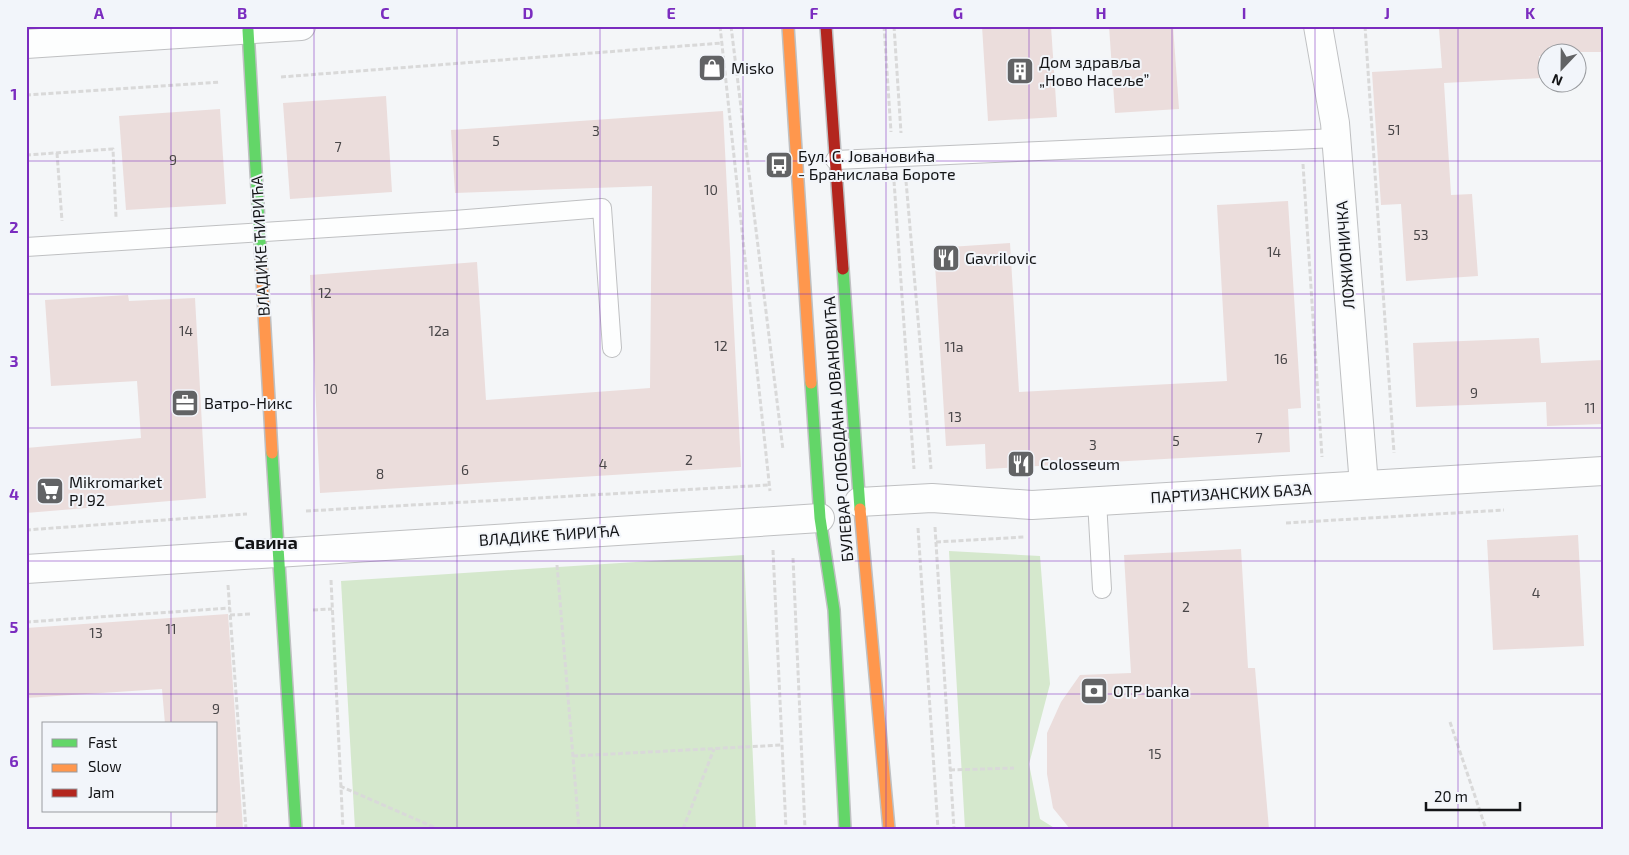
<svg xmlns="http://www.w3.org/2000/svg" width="1629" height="855" font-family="'Exo 2',sans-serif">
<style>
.green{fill:#d5e8cd}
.building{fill:#ebdddc}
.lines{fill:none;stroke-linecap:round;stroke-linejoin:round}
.lane-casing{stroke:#bfc0c2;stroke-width:20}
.street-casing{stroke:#bfc0c2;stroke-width:30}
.fast-casing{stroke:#bfc0c2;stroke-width:14}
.slow-casing{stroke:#bfc0c2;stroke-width:14}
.jam-casing{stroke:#bfc0c2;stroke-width:14}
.path{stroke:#d9d9d9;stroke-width:3;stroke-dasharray:5 2.5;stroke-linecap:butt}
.lane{stroke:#fdfefe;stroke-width:18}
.street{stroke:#fdfefe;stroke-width:28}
.fast{stroke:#63d668;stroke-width:11}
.slow{stroke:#ff974d;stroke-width:11}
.jam{stroke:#b3261e;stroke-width:11}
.grid{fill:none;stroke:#7b2cbf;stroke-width:1;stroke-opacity:0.55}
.labels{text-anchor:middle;stroke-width:4;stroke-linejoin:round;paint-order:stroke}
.number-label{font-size:14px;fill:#494648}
.poi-label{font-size:16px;fill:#131416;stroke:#f2f5fa;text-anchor:start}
.street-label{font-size:16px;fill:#131416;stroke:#f2f5fa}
.neighbourhood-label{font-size:18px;font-weight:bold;fill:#131416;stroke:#f2f5fa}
.neatline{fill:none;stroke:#7b2cbf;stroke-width:2}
.grid-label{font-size:16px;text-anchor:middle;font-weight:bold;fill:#7b2cbf}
</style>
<rect width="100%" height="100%" fill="#f4f6f8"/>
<!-- green -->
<g class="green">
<polygon points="949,551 1040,556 1050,684 1029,764 1040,819 1056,829 965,829"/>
<polygon points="744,555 756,829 355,829 341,581"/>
</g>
<!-- building -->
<g class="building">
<polygon points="982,26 1051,26 1057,117 988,121"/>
<polygon points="1109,26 1173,26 1179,109 1115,113"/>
<polygon points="1482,26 1603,26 1603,52 1546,52 1546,56 1539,56 1541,78 1444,83 1451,195 1472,194 1478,276 1406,281 1401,204 1381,205 1372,72 1442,68 1439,29"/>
<polygon points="386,96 392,192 290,199 283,103"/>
<polygon points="220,109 226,204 126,210 119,116"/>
<polygon points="723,111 741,467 320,493 310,275 477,262 486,400 650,388 652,186 455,193 451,130"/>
<polygon points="1288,201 1301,408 1288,409 1290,452 986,469 985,444 946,446 934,248 1010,243 1019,392 1227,381 1217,205"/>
<polygon points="128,295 129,301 195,298 206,498 26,513 26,448 141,438 137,381 51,386 45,300"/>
<polygon points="1539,338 1541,363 1603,360 1603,424 1547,426 1546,402 1416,407 1413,343"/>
<polygon points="1578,535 1584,646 1493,650 1487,540"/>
<polygon points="1241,549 1248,668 1255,668 1269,829 1070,829 1053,808 1047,774 1047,733 1061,702 1080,675 1131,673 1124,555"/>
<polygon points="228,614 243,829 216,829 216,724 165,724 162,689 26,698 26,628"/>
</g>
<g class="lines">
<!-- lane casing -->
<g class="lane-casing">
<g id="lane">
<polyline points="835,160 1336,138"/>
<polyline points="26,247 454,220 602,208 612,348"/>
<polyline points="1097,501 1102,589"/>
</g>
</g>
<!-- street casing -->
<g class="street-casing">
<g id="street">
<polyline points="1318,26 1335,123 1364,485"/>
<polyline points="26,44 301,26"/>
<polyline points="859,502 932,498 1032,505 1603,471"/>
<polyline points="26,569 820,518"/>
</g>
</g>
<!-- fast casing -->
<g class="fast-casing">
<g id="fast">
<polyline points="248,30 261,259"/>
<polyline points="843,269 860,509"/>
<polyline points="811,383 820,518 834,610 845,829"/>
<polyline points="272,453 296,829"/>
</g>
</g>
<!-- slow casing -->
<g class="slow-casing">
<g id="slow">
<polyline points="788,26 811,383"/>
<polyline points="261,259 272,453"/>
<polyline points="860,509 889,829"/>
</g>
</g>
<!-- jam casing -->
<g class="jam-casing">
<polyline id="jam" points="826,26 843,269"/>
</g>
<!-- path -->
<g class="path">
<polyline points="720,26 770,491"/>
<polyline points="731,26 783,450"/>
<polyline points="884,26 891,132"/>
<polyline points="894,26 901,133"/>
<polyline points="1365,26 1394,453"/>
<polyline points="281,77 722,43"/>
<polyline points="26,95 220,82"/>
<polyline points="57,153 62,221"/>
<polyline points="26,155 113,149 116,217"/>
<polyline points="1303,164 1322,457"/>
<polyline points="894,181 914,469"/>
<polyline points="906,181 931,469"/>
<polyline points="306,511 769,485"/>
<polyline points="1286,523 1504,510"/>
<polyline points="935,527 954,829"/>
<polyline points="918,528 938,829"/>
<polyline points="26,530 247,514"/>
<polyline points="936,542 1025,537"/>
<polyline points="773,550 786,829"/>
<polyline points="793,558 805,829"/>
<polyline points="557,565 579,829"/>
<polyline points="331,580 343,829"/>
<polyline points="228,585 246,829"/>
<polyline points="313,610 332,609"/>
<polyline points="230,615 251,614"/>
<polyline points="26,622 230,608"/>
<polyline points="1450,722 1486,829"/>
<polyline points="573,756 782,745"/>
<polyline points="950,770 1014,768"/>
<polyline points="340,786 438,829"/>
<polyline points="683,829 714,749"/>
</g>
<!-- lane -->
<use href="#lane" class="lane"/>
<!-- street -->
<use href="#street" class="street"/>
<!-- fast -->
<use href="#fast" class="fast"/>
<!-- slow -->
<use href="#slow" class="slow"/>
<!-- jam -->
<use href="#jam" class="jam"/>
</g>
<!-- grid -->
<path class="grid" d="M 171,26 L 171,724M 314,26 L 314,829M 457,26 L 457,829M 600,26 L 600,829M 743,26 L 743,829M 886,26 L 886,829M 1029,26 L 1029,829M 1172,26 L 1172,829M 1315,26 L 1315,829M 1458,26 L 1458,829M 26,161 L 1603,161M 26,294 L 1603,294M 26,428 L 1603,428M 26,561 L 1603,561M 26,694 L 1603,694M 171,811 L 171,829"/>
<!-- icons -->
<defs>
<g id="shop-square" transform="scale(1.4375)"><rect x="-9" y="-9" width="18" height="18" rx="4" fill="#626365" stroke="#f2f5fa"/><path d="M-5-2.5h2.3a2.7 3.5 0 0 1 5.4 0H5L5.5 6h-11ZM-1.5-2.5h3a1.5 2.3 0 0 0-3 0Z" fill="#fff"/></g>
<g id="building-square" transform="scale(1.4375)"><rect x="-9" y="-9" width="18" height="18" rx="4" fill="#626365" stroke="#f2f5fa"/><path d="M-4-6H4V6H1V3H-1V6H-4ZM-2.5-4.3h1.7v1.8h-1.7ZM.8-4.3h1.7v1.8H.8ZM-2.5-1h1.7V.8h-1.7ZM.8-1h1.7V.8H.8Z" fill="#fff"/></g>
<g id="bus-square" transform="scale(1.4375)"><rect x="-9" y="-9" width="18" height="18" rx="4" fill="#626365" stroke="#f2f5fa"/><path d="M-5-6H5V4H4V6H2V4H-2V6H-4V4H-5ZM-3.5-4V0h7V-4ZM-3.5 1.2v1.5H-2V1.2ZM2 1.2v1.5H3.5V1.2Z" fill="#fff"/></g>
<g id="restaurant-square" transform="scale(1.4375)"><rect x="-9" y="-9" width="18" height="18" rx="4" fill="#626365" stroke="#f2f5fa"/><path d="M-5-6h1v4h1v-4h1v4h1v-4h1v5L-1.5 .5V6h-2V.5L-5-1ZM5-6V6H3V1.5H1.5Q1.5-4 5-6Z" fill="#fff"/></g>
<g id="office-square" transform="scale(1.4375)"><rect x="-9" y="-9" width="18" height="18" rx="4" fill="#626365" stroke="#f2f5fa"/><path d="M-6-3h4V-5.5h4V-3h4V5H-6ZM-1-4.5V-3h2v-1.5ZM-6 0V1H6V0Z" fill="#fff"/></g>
<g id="supermarket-square" transform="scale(1.4375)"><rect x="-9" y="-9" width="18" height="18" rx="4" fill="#626365" stroke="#f2f5fa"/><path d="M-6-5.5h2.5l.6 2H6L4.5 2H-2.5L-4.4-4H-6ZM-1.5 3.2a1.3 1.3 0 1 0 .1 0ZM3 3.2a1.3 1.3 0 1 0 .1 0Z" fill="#fff"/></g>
<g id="bank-square" transform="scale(1.4375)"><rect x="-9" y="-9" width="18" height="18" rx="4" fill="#626365" stroke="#f2f5fa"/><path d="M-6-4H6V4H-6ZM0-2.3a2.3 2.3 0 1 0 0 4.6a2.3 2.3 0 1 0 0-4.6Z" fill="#fff"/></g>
</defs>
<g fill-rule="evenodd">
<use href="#shop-square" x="712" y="68"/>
<use href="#building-square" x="1020" y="71"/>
<use href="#bus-square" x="779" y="165"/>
<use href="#restaurant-square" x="946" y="258"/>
<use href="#office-square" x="185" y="403"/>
<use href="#restaurant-square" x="1021" y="464"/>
<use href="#supermarket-square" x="50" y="491"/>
<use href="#bank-square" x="1094" y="691"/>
</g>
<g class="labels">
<!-- number labels -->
<g class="number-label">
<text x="1394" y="135">51</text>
<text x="596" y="136">3</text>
<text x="496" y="146">5</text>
<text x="338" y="152">7</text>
<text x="173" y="165">9</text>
<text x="711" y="195">10</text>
<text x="1421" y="240">53</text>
<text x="1274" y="257">14</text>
<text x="325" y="298">12</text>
<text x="186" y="336">14</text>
<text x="439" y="336">12a</text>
<text x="721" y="351">12</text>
<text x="954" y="352">11a</text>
<text x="1281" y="364">16</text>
<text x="331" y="394">10</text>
<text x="1474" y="398">9</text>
<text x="1590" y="413">11</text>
<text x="955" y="422">13</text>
<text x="1259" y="443">7</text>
<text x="1176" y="446">5</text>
<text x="1093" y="450">3</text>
<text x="689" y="465">2</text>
<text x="603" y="469">4</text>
<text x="465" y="475">6</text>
<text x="380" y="479">8</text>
<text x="1536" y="598">4</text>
<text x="1186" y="612">2</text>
<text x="171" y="634">11</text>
<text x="96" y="638">13</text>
<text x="216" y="714">9</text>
<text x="1155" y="759">15</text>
</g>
<!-- poi labels -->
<g class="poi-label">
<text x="1039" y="68">Дом здравља<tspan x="1039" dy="18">„Ново Насеље”</tspan></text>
<text x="731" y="74">Misko</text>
<text x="798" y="162">Бул. С. Јовановића<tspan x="798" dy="18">- Бранислава Бороте</tspan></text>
<text x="965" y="264">Gavrilovic</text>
<text x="204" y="409">Ватро-Никс</text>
<text x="1040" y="470">Colosseum</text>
<text x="69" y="488">Mikromarket<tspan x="69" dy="18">PJ 92</tspan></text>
<text x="1113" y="697">OTP banka</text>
</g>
<!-- street labels -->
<g class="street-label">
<text transform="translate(260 246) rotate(-93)" y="6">ВЛАДИКЕ ЋИРИЋА</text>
<text transform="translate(1345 255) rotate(-94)" y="6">ЛОЖИОНИЧКА</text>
<text transform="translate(838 429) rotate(-94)" y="6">БУЛЕВАР СЛОБОДАНА ЈОВАНОВИЋА</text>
<text transform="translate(1231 493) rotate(-3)" y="6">ПАРТИЗАНСКИХ БАЗА</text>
<text transform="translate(549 535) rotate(-4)" y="6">ВЛАДИКЕ ЋИРИЋА</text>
</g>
<!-- neighbourhood labels -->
<g class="neighbourhood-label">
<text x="266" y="549">Савина</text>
</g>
</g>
<!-- border -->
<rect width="1629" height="855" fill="none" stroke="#f2f5fa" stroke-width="55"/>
<!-- legend -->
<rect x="42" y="722" width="175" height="90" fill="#f2f5fa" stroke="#999b9f"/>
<rect x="52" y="739" width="25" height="8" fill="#63d668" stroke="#999b9f"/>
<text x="88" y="748" font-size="15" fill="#131416">Fast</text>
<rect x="52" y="764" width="25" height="8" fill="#ff974d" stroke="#999b9f"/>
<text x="88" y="772" font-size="15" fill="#131416">Slow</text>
<rect x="52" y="789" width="25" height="8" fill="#b3261e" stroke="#999b9f"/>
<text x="88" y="798" font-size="15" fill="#131416">Jam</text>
<!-- north arrow -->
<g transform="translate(1562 68) rotate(202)"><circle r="24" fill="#f2f5fa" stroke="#999b9f"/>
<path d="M0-4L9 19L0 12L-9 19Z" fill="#626365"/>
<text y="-8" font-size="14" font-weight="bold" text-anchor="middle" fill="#131416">N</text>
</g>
<!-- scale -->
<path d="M1426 802v8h94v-8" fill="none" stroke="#131416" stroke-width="2.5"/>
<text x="1434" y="802" font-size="15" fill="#131416" stroke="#f2f5fa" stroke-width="4" paint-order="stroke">20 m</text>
<rect x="28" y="28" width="1574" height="800" class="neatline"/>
<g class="grid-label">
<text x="99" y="19">A</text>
<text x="242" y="19">B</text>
<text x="385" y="19">C</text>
<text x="528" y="19">D</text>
<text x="671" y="19">E</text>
<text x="814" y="19">F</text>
<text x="958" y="19">G</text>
<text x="1101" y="19">H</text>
<text x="1244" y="19">I</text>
<text x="1387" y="19">J</text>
<text x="1530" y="19">K</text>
<text x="14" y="100">1</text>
<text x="14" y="233">2</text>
<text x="14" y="367">3</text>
<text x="14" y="500">4</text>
<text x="14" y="633">5</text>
<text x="14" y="767">6</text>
</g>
</svg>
